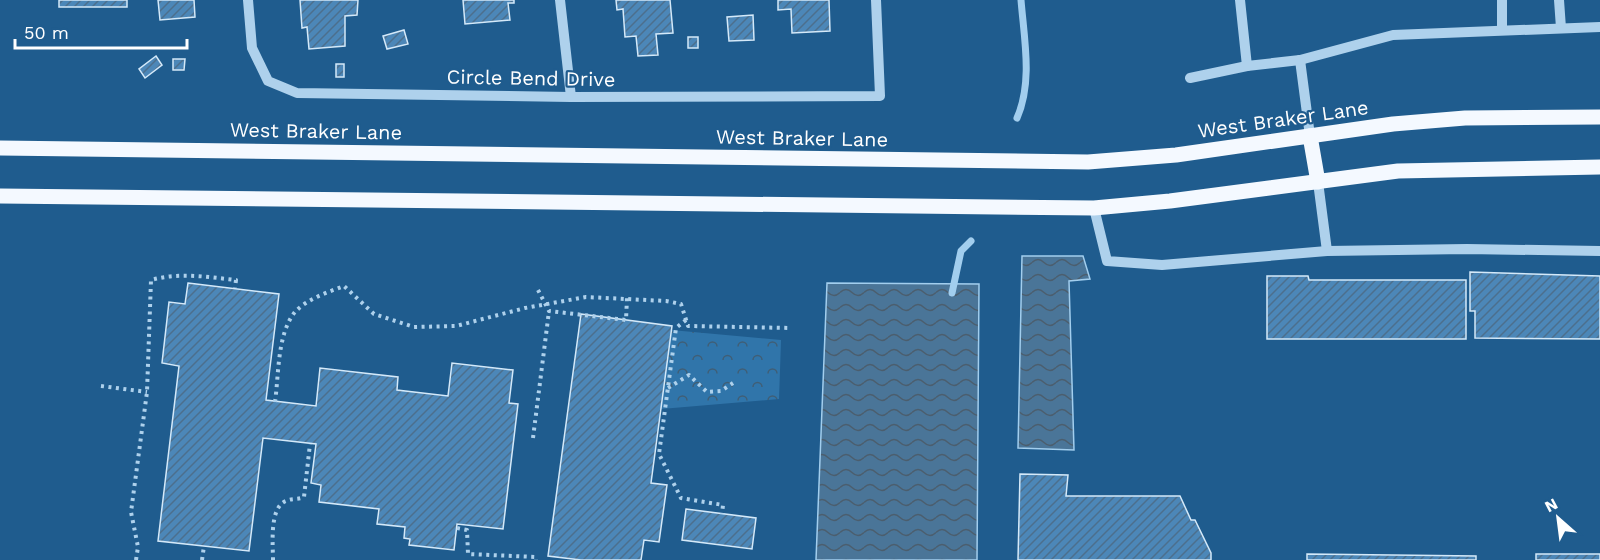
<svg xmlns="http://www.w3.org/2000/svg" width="1600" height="560" font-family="'Work Sans',sans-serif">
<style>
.park{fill:url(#park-crowns)}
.water{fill:url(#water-waves);stroke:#a2ceee;stroke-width:1.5}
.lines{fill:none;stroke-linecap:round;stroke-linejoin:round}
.stream{stroke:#a2ceee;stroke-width:7}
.building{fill:url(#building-hatch);stroke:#d4e9f9;stroke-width:1.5}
.path{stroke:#aed1ec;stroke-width:4;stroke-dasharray:3 4.5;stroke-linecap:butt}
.minor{stroke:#aed1ec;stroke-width:10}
.major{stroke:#f4f9ff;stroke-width:15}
.labels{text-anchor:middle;stroke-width:4.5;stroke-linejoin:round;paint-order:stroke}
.street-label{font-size:20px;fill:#fff;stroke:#1f5c8e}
</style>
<defs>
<pattern id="park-crowns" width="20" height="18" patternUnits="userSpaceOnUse" patternTransform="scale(1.5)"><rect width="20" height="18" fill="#3075aa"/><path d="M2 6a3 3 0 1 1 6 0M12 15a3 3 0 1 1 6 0" fill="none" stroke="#3f5e76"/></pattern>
<pattern id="water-waves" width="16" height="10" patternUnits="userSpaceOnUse" patternTransform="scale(1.5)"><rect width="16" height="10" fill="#4a7598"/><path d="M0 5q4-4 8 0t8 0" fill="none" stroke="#4b5e6e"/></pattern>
<pattern id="building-hatch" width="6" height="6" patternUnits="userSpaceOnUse" patternTransform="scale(1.5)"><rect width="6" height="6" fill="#4c87b8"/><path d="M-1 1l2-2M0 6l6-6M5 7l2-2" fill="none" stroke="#4c6f8d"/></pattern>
</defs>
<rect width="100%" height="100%" fill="#1f5c8e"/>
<!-- park -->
<polygon class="park" points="671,330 781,340 779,399 661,409"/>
<!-- water -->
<g class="water">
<polygon points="1022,256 1083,256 1090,279 1069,281 1074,450 1018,448"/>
<polygon points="827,283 979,284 977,560 816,560"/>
</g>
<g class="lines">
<!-- stream -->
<g class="stream">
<path d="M 1017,118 C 1033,82 1024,38 1021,0"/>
<polyline points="952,293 961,251 971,241"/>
</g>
</g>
<!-- building -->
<g class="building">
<rect x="59" y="0" width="68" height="7"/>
<polygon points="158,0 194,0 195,17 160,20"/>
<polygon points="300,0 358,0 357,15 345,16 345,46 309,49 307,27 302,28"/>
<polygon points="463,0 514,0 514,3 508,3 510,20 465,24"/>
<polygon points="616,0 670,0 673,33 656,34 658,55 638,56 636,36 625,37 623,9 617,10"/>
<polygon points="778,0 829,0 830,31 792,33 791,9 778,10"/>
<polygon points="753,15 754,40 729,41 727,17"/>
<polygon points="404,30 408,44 387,49 383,36"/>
<rect x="688" y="37" width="10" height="11"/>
<polygon points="156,56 162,65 145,78 139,69"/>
<polygon points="173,59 185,59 184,70 173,70"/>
<rect x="336" y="64" width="8" height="13"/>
<polygon points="1470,272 1600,276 1600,339 1475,338 1475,311 1470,311"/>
<polygon points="1267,276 1308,276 1309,280 1466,280 1466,339 1267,339"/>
<polygon points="188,283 279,294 266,400 316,406 320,368 398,377 397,390 448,396 452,363 513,370 509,403 518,404 503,529 457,524 454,550 409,545 410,539 404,538 405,527 377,524 379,509 319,502 321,485 311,483 316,444 263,438 249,551 158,541 179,366 162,363 169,302 185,304"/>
<polygon points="581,314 672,326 651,483 667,485 659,542 644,540 641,560 581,560 548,556"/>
<polygon points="1020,474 1068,475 1066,496 1180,496 1191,520 1195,520 1211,553 1211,560 1018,560"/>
<polygon points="686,509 756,518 752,549 682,540"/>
<polygon points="1307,554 1476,556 1476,560 1307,560"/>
<rect x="1536" y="554" width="64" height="6"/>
</g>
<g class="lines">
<!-- path -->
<g class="path">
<polyline points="538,290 549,311 626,320 627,298"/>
<polyline points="686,320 676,328 659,454 681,498 723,505 722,514"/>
<polyline points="101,386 147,392"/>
<polyline points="668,388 689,375 707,392 721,391 733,383"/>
<path d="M 275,402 C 279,374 277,334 295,312 C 307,299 328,292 344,286 L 374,314 L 414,327 L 456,326 L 525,308 L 586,297 L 666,301 L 681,304 L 688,326 L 791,328"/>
<polyline points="533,438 549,311"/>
<polyline points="457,528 467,530 468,554 536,557 536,560"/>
<path d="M 136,560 L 138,547 L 131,512 L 147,392 L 151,280 C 180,272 207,277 236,280 L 235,288"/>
<polyline points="202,560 204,546"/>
<path d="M 273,560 C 273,545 269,507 286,501 C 292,498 298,500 304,497 L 310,444"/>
</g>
<!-- minor -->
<g class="minor">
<polyline points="248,0 252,48 268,81 297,93 571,97 880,96 876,0"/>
<polyline points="560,0 571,97"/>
<polyline points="1240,0 1247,66"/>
<polyline points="1502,0 1502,30"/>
<polyline points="1559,0 1561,28"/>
<polyline points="1300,60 1310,136"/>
<polyline points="1190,78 1247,66 1300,60 1393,35 1600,27"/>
<polyline points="1318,182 1327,251"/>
<polyline points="1094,208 1107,261 1162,265 1327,251 1467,249 1600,251"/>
</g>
<!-- major -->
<g class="major">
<polyline points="1310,136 1318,182"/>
<polyline points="0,148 1088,162 1176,155 1393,124 1465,118 1600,117"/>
<polyline points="0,196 1094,208 1170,201 1398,171 1600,167"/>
</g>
</g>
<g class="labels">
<!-- street labels -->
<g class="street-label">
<text transform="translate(531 78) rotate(1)" y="7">Circle Bend Drive</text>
<text transform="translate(1283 119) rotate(-8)" y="7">West Braker Lane</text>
<text transform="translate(316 131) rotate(1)" y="7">West Braker Lane</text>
<text transform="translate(802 138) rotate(1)" y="7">West Braker Lane</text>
</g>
</g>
<!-- north arrow -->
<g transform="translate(1558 518) rotate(332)" stroke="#1f5c8e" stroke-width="4.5" paint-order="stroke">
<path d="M0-4.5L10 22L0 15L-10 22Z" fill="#ffffff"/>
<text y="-9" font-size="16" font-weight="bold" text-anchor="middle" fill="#ffffff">N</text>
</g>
<!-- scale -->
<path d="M15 39v9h172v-9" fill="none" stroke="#ffffff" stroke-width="3"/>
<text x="24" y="39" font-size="18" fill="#ffffff" stroke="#1f5c8e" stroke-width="4.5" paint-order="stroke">50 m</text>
</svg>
